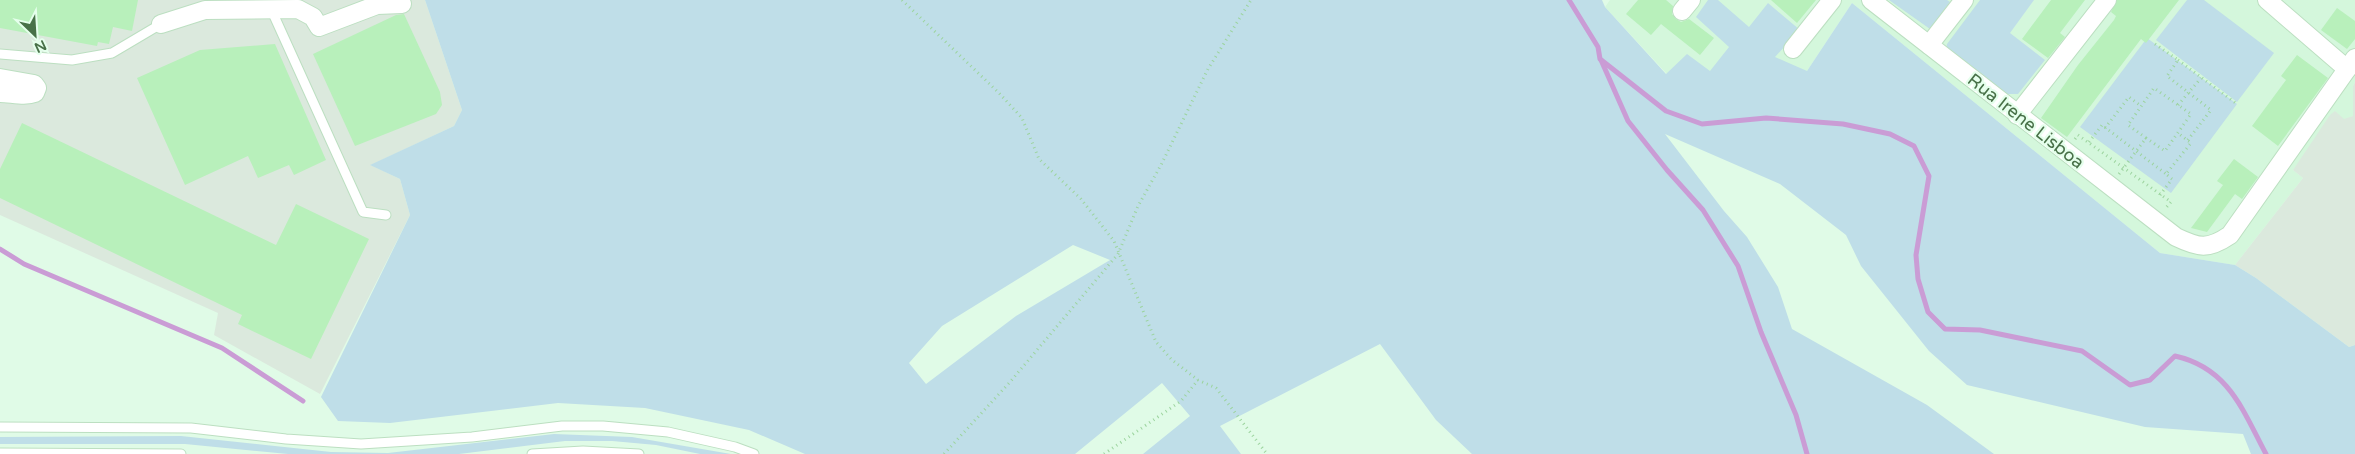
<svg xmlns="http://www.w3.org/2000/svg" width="2355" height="454" font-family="'Varela Round',sans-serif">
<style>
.residential{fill:#d4f7dc}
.industrial{fill:#dbe9dd}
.green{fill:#bfdee8;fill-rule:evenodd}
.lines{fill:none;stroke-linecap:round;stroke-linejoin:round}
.stream{stroke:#ca9cd5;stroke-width:5}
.building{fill:#b8f0bb}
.service-casing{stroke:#bcdfc1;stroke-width:11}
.minor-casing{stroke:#bcdfc1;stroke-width:20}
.path{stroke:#9cd49e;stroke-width:3;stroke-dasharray:1 4;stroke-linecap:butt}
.service{stroke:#fff;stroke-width:9}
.minor{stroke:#fff;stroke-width:18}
.labels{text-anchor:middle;stroke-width:4.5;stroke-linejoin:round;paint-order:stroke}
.street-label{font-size:18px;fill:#487148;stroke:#e5ffec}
</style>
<rect width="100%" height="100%" fill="#e0fbe7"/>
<!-- residential -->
<polygon class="residential" points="1610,0 2355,0 2355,82 2353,86 2353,116 2344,120 2293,170 2303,178 2235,265 2160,253 1852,3 1807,71 1678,86 1605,7"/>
<!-- industrial -->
<g class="industrial">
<polygon points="0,0 425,0 462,110 454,126 371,165 400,179 410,215 320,394 214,335 218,313 0,215"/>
<polygon points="2355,82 2355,345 2349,347 2256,278 2235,265 2303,178 2293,170 2330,115 2335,111 2344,119 2353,116 2353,86"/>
</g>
<!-- green -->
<g class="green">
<path d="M 425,0 L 1602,0 L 1605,7 L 1666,74 L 1687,54 L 1710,71 L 1729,47 L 1696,17 L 1708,0 L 1718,0 L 1749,27 L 1768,3 L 1800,30 L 1775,57 L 1807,71 L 1852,3 L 2160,253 L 2235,265 L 2256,278 L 2349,347 L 2355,345 L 2355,454 L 2251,454 L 2243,434 L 2145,427 L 1967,385 L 1929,351 L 1861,266 L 1846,235 L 1780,184 L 1665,134 L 1724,211 L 1747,237 L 1778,287 L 1792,329 L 1927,405 L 1994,454 L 1472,454 L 1436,420 L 1380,344 L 1220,426 L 1241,454 L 1143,454 L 1190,416 L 1162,383 L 1075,454 L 805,454 L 749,430 L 645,408 L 558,403 L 390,423 L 338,421 L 321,397 L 410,215 L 400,179 L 370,165 L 454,126 L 462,110 ZM 1073,245 L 1110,260 L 1016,316 L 926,384 L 909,363 L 942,326 Z"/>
<polygon points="1889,0 1947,0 1950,2 1930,29"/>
<polygon points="1980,0 2034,0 2010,33 2045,60 2018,94 2006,94 1946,49 1947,44"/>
<polygon points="2187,0 2204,0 2274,53 2237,102 2156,40"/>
<polygon points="2147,38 2237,104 2171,193 2080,127"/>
<polygon points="554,434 632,437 731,454 700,454 656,445 612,441 565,441 459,454 288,454 185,444 0,444 0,437 181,436 331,452 388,453"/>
</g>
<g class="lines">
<!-- stream -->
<g class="stream">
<path d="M 1569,0 L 1598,47 L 1600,59 L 1666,111 L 1702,124 L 1766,118 L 1843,124 L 1890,134 L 1914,146 L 1929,176 L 1916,255 L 1918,279 L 1928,312 L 1945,329 L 1980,330 L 2082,351 L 2130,385 L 2150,380 L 2175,356 C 2229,368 2243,411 2266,454"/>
<polyline points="1601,60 1628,121 1667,170 1703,210 1738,266 1761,332 1796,415 1807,454"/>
<polyline points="0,249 24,264 222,348 303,401"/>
</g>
</g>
<!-- building -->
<g class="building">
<polygon points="0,0 138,0 132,31 113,27 109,44 98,42 97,46 0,28"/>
<polygon points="1638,0 1666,0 1673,6 1672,14 1676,19 1681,22 1689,19 1714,38 1700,55 1661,24 1651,35 1626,14"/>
<polygon points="1771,0 1816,0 1797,23"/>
<polygon points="2051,0 2085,0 2060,33 2065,37 2048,58 2022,39"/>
<polygon points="2117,0 2179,0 2146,43 2141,39 2067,137 2041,118 2078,65 2114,20 2116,16 2111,12"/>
<polygon points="2337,8 2355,21 2355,39 2347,49 2321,30"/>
<polygon points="404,14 440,92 442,105 436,114 355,146 313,54 396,15"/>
<polygon points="275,44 326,160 294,175 289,165 258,178 248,156 185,185 137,78 200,50"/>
<polygon points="2297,55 2328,78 2278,146 2252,126 2286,80 2281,76"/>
<polygon points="22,123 276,245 296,204 369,239 311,359 238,324 242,315 0,198 0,169"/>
<polygon points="2234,159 2258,177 2242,199 2235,194 2207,232 2191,228 2223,185 2217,181"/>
</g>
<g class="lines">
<!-- service casing -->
<g class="service-casing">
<g id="service">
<polyline points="271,9 363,212 386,215"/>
<polyline points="0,54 72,60 112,53 161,24"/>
<polyline points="0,427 191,428 286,439 361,444 472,437 562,426 603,426 668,432 735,447 754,454"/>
<polyline points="0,453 181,454"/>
<polyline points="532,454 583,451 639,454"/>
</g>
</g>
<!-- minor casing -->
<g class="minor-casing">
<g id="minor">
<path d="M 1871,0 L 2176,237 C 2199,248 2208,250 2230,235 L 2355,58"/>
<polyline points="2267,0 2347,69"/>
<polyline points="1682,11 1691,0"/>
<polyline points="161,24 205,10 298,9 313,17 319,27 377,5 402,4"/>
<polyline points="1929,45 1964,0"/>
<polyline points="1793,49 1832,0"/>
<path d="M 0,78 L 34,84 L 37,88 L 35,93 C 25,97 11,93 0,93"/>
<polyline points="2017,115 2107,0"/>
</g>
</g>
<!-- path -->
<g class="path">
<polyline points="902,0 999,93 1022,118 1039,159 1081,199 1114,241 1156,342 1171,359 1198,380 1216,388 1267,454"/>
<polyline points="2155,44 2178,60 2167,76 2211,110 2187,141"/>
<polyline points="2178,60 2237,104"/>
<polyline points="2178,105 2201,78"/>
<polyline points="2105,128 2129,97 2141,106"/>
<polyline points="2075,139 2078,135 2171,202 2165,209"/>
<polyline points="2089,142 2102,125 2166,174"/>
<polyline points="2119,174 2146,138 2128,125 2154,88 2191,114 2165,151 2146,138"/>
<polyline points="2160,195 2172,179 2166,174 2191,143 2178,133"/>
<polyline points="944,454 1010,382 1118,254 1138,206 1161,165 1208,69 1251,0"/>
<polyline points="1104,454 1181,401 1198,380"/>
</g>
<!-- service -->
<use href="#service" class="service"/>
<!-- minor -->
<use href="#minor" class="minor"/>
</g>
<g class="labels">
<!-- street labels -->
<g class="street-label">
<text transform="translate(2026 121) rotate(38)" y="6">Rua Irene Lisboa</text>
</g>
</g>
<!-- north arrow -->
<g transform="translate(35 35) rotate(155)" stroke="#e5ffec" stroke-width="4" paint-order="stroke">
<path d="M0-4L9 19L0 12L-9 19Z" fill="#487148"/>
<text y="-8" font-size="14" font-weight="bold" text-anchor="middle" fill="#487148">N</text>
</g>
</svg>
